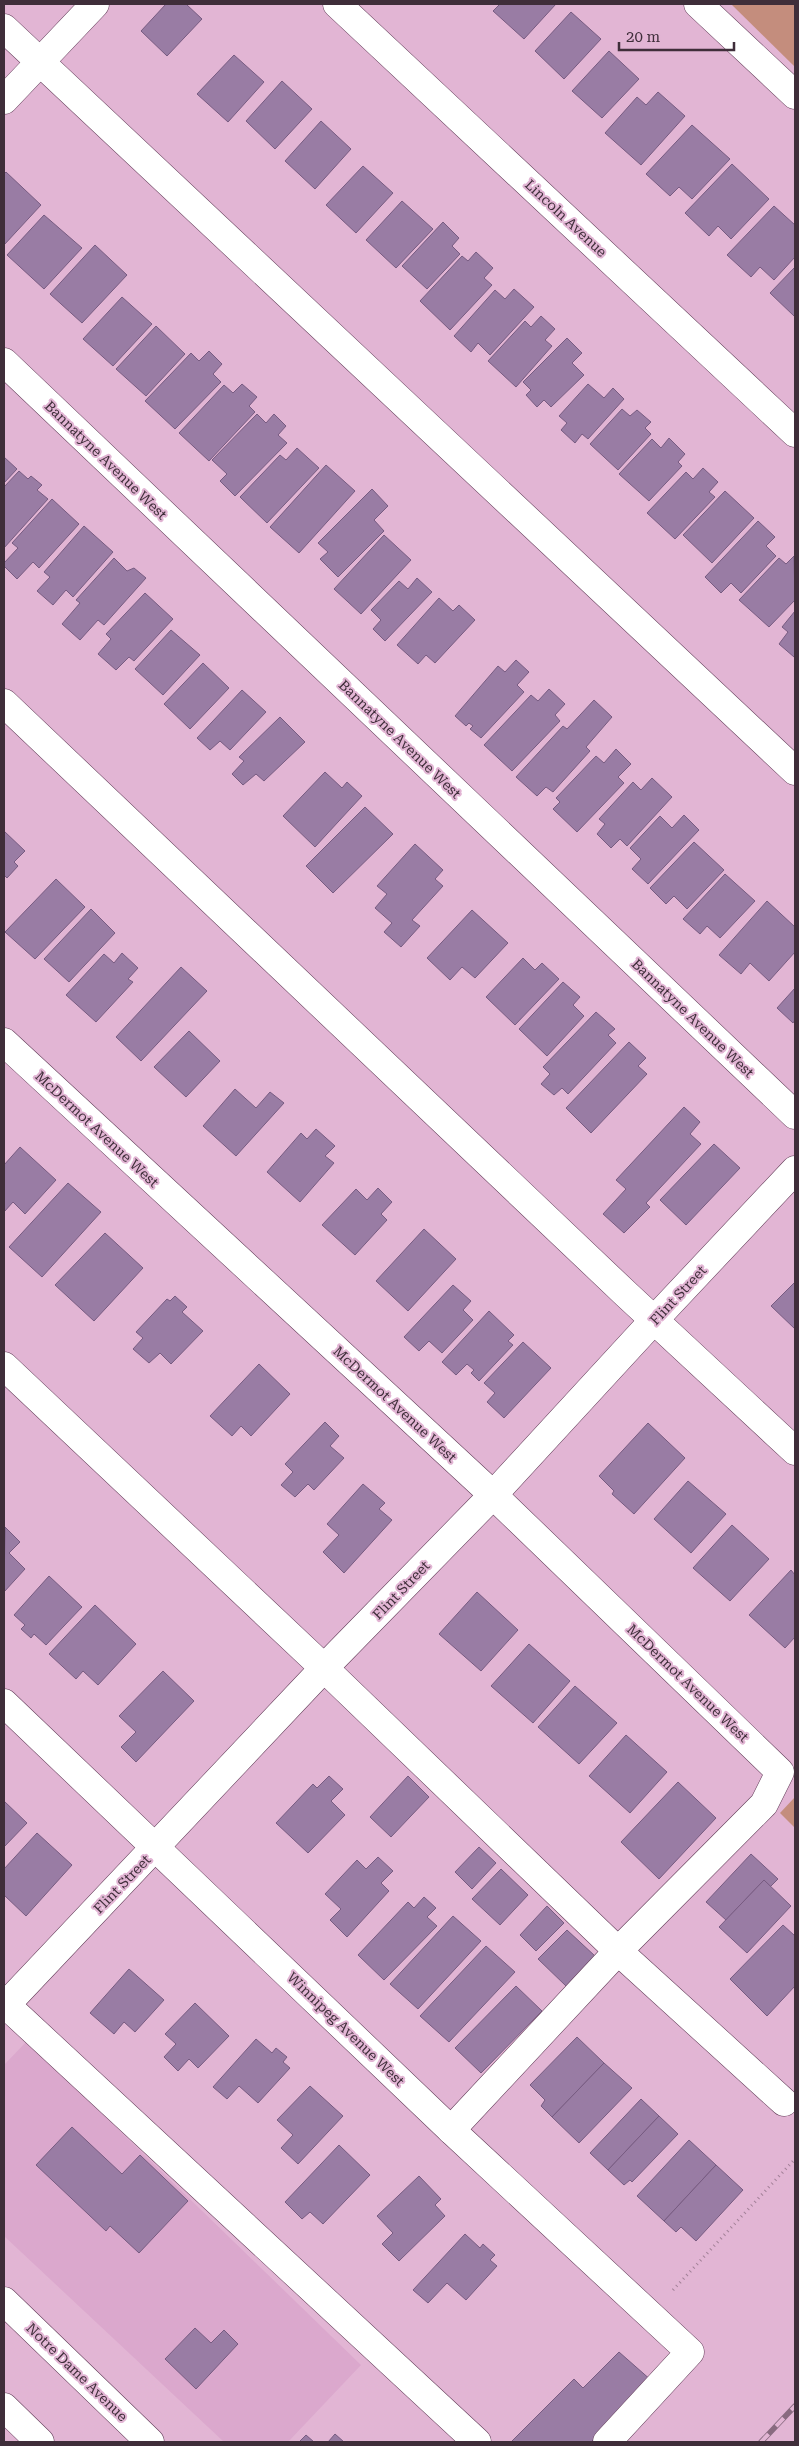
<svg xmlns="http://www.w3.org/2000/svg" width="799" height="2446" font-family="'Roboto Serif',serif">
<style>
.built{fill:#dba8cd}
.green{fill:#c48d7d}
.building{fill:#997ca4;stroke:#775b81}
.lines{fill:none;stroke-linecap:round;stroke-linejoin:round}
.minor-casing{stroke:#613b57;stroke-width:29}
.major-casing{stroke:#613b57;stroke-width:29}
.path{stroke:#a28097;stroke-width:3;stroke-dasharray:1 4;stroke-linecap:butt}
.minor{stroke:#fff;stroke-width:28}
.major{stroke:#fff;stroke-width:28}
.rail-casing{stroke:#896b80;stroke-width:5.5}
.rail{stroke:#e2b5d4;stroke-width:4;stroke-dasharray:11;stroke-linecap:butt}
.labels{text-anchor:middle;stroke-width:4;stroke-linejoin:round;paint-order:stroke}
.street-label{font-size:14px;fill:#3f2e3a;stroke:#e2b5d4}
</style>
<rect width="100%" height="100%" fill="#e2b5d4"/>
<!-- built -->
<polygon class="built" points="27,2041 361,2365 288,2442 224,2442 4,2236 4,2065"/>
<!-- green -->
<g class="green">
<polygon points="731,4 795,4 795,67"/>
<polygon points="795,1797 795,1828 780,1813"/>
</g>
<!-- building -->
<g class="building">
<polygon points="166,4 186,4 202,19 167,56 141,31"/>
<polygon points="500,4 556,4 524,39 493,11"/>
<polygon points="571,12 601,39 564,79 535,51"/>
<polygon points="609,51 639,79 602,118 572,91"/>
<polygon points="234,55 264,82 228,122 197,94"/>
<polygon points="282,81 312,109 275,149 246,121"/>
<polygon points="658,92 685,116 641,165 605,133 637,97 646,105"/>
<polygon points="321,121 351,149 315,189 285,161"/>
<polygon points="692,125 730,159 692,199 679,187 670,196 646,174"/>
<polygon points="732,164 769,199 731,239 718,226 709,236 685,213"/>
<polygon points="363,166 393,193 356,233 326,205"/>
<polygon points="6,172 41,205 4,245 4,174"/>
<polygon points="402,201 433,229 396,268 366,240"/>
<polygon points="774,206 795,225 795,257 774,280 760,267 751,277 727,255"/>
<polygon points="44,215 82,248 44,289 7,255"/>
<polygon points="443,222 459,238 452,246 460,254 427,289 402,266"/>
<polygon points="95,245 127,275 82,323 50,294"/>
<polygon points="476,252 493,268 484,278 492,285 450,330 420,301 462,256 468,261"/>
<polygon points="795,267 795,315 794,316 770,293"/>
<polygon points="514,289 534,307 490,355 478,343 471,352 454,336 495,290 505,299"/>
<polygon points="122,297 152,324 113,366 83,339"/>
<polygon points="541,316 555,329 545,340 552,346 516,387 488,361 525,321 531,327"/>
<polygon points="156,326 185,354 146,396 116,369"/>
<polygon points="567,338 582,353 572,363 584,375 551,407 544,400 537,407 526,395 531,390 523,382"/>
<polygon points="209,351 222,364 213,374 221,382 175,429 145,401 191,353 199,361"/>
<polygon points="242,384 257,397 249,406 255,412 209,461 179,433 224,385 233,393"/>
<polygon points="588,384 604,398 613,388 624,399 588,439 582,434 575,443 561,430 567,423 559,416"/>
<polygon points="622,409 630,416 637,410 651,422 645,428 651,434 618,470 590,444"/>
<polygon points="257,414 266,423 274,414 286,426 278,435 287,443 235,496 220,481 227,474 212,460"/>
<polygon points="669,438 685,454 678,462 682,466 649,501 619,474 652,439 661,448"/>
<polygon points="297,448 319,468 267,523 240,497 280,455 286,460"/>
<polygon points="4,457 17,469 4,483"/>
<polygon points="326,465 355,491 299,553 270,527"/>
<polygon points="703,468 718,482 709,492 715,497 675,539 647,513 686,472 693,479"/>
<polygon points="19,471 28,479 31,476 42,485 37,490 48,499 4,548 4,487"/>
<polygon points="372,489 388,506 374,520 384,531 338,577 320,559 328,552 318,543"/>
<polygon points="725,491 754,518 712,563 683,535"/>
<polygon points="52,499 79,524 39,568 33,562 17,579 4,566 4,563 18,548 12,543"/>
<polygon points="758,521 775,537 766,546 776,556 741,593 731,583 721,593 705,577"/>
<polygon points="84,526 113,552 73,597 66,590 53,605 37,591 50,577 44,572"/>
<polygon points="384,535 411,560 361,614 334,589"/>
<polygon points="794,556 795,600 769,627 739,600 779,558 786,564"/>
<polygon points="114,558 127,571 134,568 146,578 104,625 98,620 80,640 62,624 80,603 76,600"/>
<polygon points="417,578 432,592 385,641 373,629 381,620 371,610 399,581 408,589"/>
<polygon points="145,593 173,619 134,661 129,657 116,670 98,654 111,639 106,634"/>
<polygon points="439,598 453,611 459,605 475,620 435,663 426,655 418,664 397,645"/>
<polygon points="795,611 795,656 794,657 779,644 788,632 782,627"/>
<polygon points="171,630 200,655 163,695 135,669"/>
<polygon points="516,660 529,672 517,685 524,692 481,738 470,729 473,726 469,723 466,726 455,716 498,666 505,672"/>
<polygon points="203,663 229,688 190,729 164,704"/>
<polygon points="549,689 565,704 555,715 560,721 512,771 484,745 531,695 538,701"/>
<polygon points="242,690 266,712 230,750 220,741 210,750 197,738"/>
<polygon points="594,700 612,717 586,747 590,751 553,792 546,787 537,796 516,777 563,726 567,729"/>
<polygon points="280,717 305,742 264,781 256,774 243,785 232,774 244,761 239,757"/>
<polygon points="616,749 631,764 618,777 624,783 577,832 553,809 560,802 556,798 596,756 604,763"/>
<polygon points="325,772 342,788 347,782 362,796 315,847 283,816"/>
<polygon points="652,778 672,797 627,846 620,839 611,848 597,834 605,824 599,819 633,782 641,790"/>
<polygon points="365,807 393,834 333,893 306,866"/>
<polygon points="684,815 699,830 648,884 632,869 641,859 630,848 660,816 672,828"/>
<polygon points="4,831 25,851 14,862 18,866 7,878 4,875"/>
<polygon points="694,842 724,870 687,909 674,896 666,904 650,888"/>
<polygon points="415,844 443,870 435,879 443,886 412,920 420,926 401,947 384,932 392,923 375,908 387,894 377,886"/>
<polygon points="725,874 755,901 720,938 707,926 700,934 683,919"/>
<polygon points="56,879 85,907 35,959 5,932"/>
<polygon points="767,901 795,927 795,952 769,981 750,963 741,974 719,955"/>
<polygon points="91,909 115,933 69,982 44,959"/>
<polygon points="472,910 508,943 475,978 462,967 450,980 427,958"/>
<polygon points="122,953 138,968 128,979 133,982 96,1022 66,995 104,954 114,963"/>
<polygon points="523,958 535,970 542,963 559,979 515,1025 486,997"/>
<polygon points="181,967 207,991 141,1061 116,1037"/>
<polygon points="563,982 580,997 573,1005 584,1016 547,1056 519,1029"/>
<polygon points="795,988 795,1020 793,1023 777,1008"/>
<polygon points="596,1012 615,1029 608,1035 616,1043 568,1094 562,1088 554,1095 541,1084 550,1074 543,1067"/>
<polygon points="189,1031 220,1061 186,1097 154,1067"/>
<polygon points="629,1042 646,1058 638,1066 647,1074 591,1133 566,1108"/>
<polygon points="235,1089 256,1108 270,1092 284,1103 236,1156 203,1126"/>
<polygon points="684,1107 700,1122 690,1134 701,1144 646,1203 650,1207 624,1233 603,1214 626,1189 616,1180"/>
<polygon points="316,1129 335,1146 325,1156 334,1163 300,1202 267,1172 301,1133 307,1139"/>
<polygon points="714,1144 740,1168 686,1225 660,1200"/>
<polygon points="20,1147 56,1180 25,1214 13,1202 4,1212 4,1165"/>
<polygon points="68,1183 101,1212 42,1277 9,1247"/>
<polygon points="378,1188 392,1202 381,1214 387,1220 355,1255 322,1225 356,1189 367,1200"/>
<polygon points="424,1229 456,1259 408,1311 376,1281"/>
<polygon points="105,1233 143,1268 94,1321 55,1285"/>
<polygon points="795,1282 795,1329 771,1306"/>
<polygon points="453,1285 471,1301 463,1310 473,1320 442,1353 429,1341 419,1351 404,1337"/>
<polygon points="175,1296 187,1307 182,1312 203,1331 171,1364 160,1353 149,1363 133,1349 143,1338 136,1332 167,1299 170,1301"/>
<polygon points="489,1311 514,1335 508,1341 513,1345 479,1381 471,1373 474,1370 467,1364 456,1375 442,1362"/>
<polygon points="523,1342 551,1368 504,1418 487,1402 495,1393 484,1383"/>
<polygon points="259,1364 290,1394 251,1436 241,1426 232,1436 210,1416"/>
<polygon points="325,1422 339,1436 330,1446 344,1458 314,1490 308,1484 295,1497 281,1485 293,1472 285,1464"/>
<polygon points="648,1423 685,1458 634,1514 612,1494 614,1491 599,1476"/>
<polygon points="688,1481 726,1514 691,1553 654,1519"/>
<polygon points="363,1484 385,1503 379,1509 392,1520 344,1573 323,1552 339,1535 327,1524"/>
<polygon points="732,1525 769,1559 730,1601 693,1568"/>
<polygon points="5,1527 20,1542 9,1553 25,1569 4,1592"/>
<polygon points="791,1570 795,1575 795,1637 785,1648 749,1615"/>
<polygon points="49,1576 82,1607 46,1645 34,1634 31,1638 21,1629 25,1625 14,1615"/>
<polygon points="477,1592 518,1630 481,1671 439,1634"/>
<polygon points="95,1605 136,1644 98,1685 83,1671 76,1679 49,1654"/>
<polygon points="529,1644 570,1681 533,1723 491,1686"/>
<polygon points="163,1671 194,1701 136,1762 121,1747 136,1732 119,1716"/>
<polygon points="575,1686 617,1723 579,1764 538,1727"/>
<polygon points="626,1735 667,1772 630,1813 589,1776"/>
<polygon points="329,1776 343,1789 331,1801 345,1815 308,1853 276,1823 313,1784 317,1788"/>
<polygon points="408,1776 429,1797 391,1837 370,1817"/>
<polygon points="678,1782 716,1818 659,1879 621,1842"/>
<polygon points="4,1801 27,1823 4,1847"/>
<polygon points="37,1833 72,1865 26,1916 4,1895 4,1869"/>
<polygon points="479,1847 496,1863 472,1889 455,1872"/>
<polygon points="751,1854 778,1879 770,1887 764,1880 726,1920 706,1902"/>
<polygon points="378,1857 393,1871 381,1883 389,1891 347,1937 330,1920 341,1909 325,1894 357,1860 366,1869"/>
<polygon points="501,1869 528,1895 500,1925 472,1899"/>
<polygon points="764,1880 791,1906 747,1953 719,1927"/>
<polygon points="424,1897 436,1908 427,1917 437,1926 384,1980 358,1955 408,1902 414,1908"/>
<polygon points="547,1906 564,1923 536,1951 520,1935"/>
<polygon points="453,1916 481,1941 418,2009 390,1984"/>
<polygon points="783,1925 795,1936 795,1986 767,2016 730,1979"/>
<polygon points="567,1930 595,1956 566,1986 538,1959"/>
<polygon points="486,1946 515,1972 449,2042 420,2016"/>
<polygon points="129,1969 164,2000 135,2032 124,2022 114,2034 90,2013"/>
<polygon points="516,1986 542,2011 481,2073 455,2048"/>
<polygon points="195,2003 229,2036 198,2068 189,2059 178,2071 164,2057 176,2044 165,2034"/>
<polygon points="577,2037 604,2063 552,2117 541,2106 545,2100 530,2085"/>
<polygon points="256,2039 272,2053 276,2048 287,2057 283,2062 290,2068 258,2103 239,2086 227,2099 213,2087"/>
<polygon points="604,2063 632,2088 579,2143 552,2117"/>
<polygon points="310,2086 343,2116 298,2164 281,2148 293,2135 277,2120"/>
<polygon points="641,2099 659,2116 608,2170 590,2153"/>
<polygon points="659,2116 678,2134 632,2182 630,2180 624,2185 608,2170"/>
<polygon points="72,2127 122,2174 140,2155 188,2201 139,2253 110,2226 106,2231 36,2165"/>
<polygon points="689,2140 716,2165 664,2221 637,2196"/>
<polygon points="339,2145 370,2175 323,2224 310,2212 302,2219 285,2202"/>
<polygon points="716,2165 743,2190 696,2241 681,2227 676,2232 664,2221"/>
<polygon points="419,2176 441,2199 435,2205 445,2216 399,2261 382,2244 393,2233 377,2216"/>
<polygon points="465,2234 480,2248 483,2244 495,2255 490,2260 497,2266 466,2300 447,2283 428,2303 413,2290"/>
<polygon points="195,2328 211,2343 224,2330 238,2344 196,2389 165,2359"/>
<polygon points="619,2352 652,2381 591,2442 511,2442 574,2379 583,2388"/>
<polygon points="335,2434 344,2442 328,2442"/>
<polygon points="306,2435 314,2442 299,2442"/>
</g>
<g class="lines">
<!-- minor casing -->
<g class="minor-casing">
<g id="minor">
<polyline points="337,4 795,433"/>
<polyline points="698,4 795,95"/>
<polyline points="4,28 795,771"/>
<polyline points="4,100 95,4"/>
<polyline points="4,362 795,1115"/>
<polyline points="4,703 626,1294 795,1451"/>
<polyline points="4,1042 490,1492 780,1772 764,1804 618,1951 451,2130"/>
<polyline points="4,1366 324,1668 618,1951 784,2102"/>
<polyline points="4,1703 451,2130 690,2352 607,2442"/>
<polyline points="4,2003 477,2442"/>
<polyline points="4,2007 324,1668 493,1495 654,1320 795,1170"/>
</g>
</g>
<!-- major casing -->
<g class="major-casing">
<g id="major">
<polyline points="4,2301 150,2442"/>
<polyline points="4,2407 40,2442"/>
</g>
</g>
<!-- path -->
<polyline class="path" points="673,2290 795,2159"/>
<!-- minor -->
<use href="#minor" class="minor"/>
<!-- major -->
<use href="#major" class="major"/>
<!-- rail casing -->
<g class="rail-casing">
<polyline id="rail" points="761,2442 795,2406"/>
</g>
<!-- rail -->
<use href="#rail" class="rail"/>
</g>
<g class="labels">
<!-- street labels -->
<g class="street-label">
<text transform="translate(566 218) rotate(43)" y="5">Lincoln Avenue</text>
<text transform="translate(106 460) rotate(44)" y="5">Bannatyne Avenue West</text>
<text transform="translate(400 739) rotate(44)" y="5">Bannatyne Avenue West</text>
<text transform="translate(693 1018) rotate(44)" y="5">Bannatyne Avenue West</text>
<text transform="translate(97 1129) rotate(43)" y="5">McDermot Avenue West</text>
<text transform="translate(678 1295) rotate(-47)" y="5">Flint Street</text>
<text transform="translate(395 1404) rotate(43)" y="5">McDermot Avenue West</text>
<text transform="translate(401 1590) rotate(-46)" y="5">Flint Street</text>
<text transform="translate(688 1683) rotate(44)" y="5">McDermot Avenue West</text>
<text transform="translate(122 1884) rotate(-46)" y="5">Flint Street</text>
<text transform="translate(346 2029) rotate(44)" y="5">Winnipeg Avenue West</text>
<text transform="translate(77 2372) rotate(44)" y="5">Notre Dame Avenue</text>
</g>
</g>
<!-- border -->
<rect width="799" height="2446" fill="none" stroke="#3f2e3a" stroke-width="10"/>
<!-- scale -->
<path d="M619 42v8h115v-8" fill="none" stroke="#3f2e3a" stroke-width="2.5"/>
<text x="626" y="42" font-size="15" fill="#3f2e3a" stroke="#e2b5d4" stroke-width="4" paint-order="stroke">20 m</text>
</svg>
